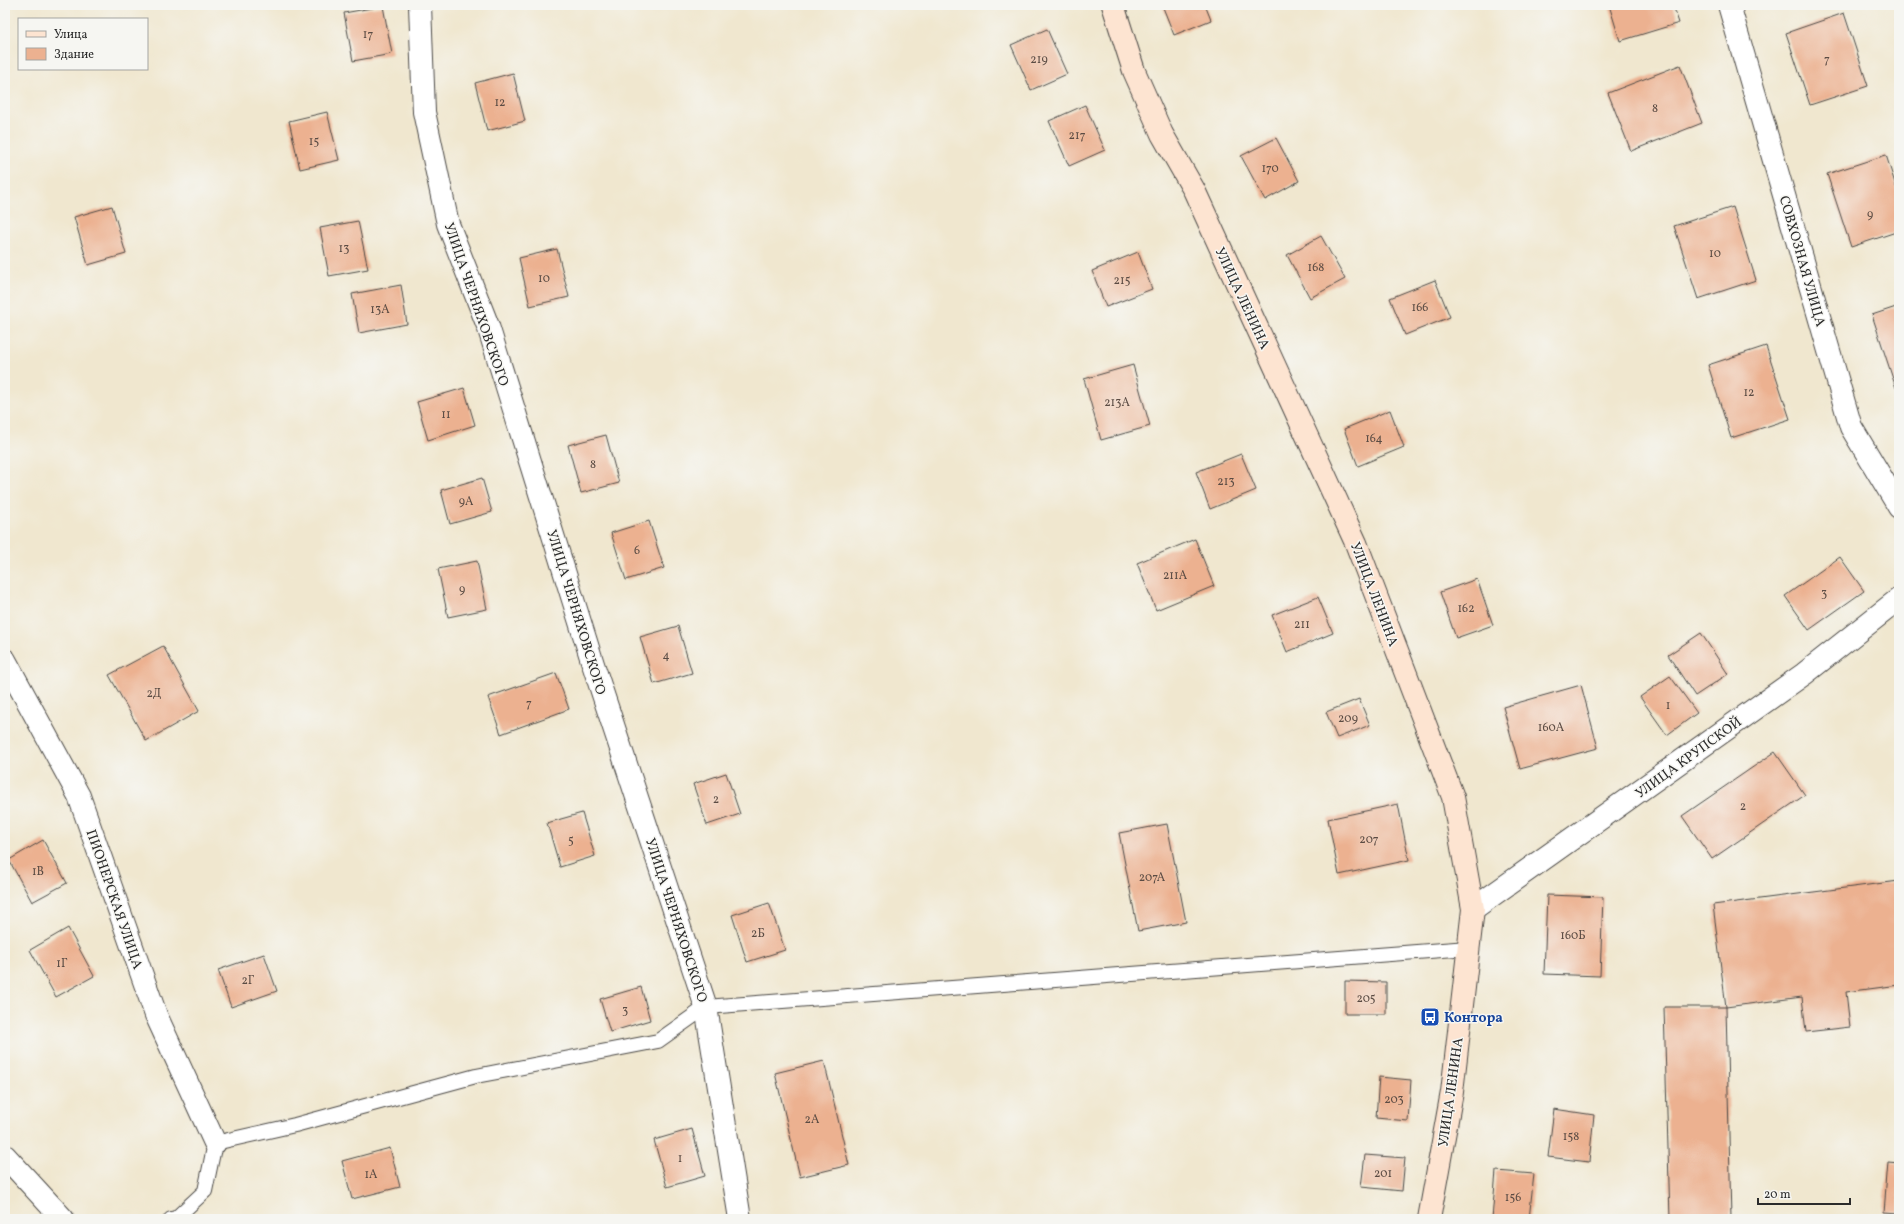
<svg xmlns="http://www.w3.org/2000/svg" width="1904" height="1224" font-family="Vollkorn,serif">
<style>
.building{fill:#ecb190}
.lines{fill:none;stroke-linecap:round;stroke-linejoin:round}
.lane-casing{stroke:#494744;stroke-width:16}
.street-casing{stroke:#494744;stroke-width:24}
.secondary-casing{stroke:#494744;stroke-width:24}
.lane{stroke:#fff;stroke-width:14}
.street{stroke:#fff;stroke-width:22}
.secondary{stroke:#fde4d1;stroke-width:22}
.labels{text-anchor:middle;stroke-width:3;stroke-linejoin:round;paint-order:stroke}
.number-label{font-size:12px;fill:#5b4c44}
.street-label{font-size:14px;fill:#2b2b2b;stroke:#f6f6f2}
.transit-label{font-size:14px;font-weight:bold;fill:#164399;stroke:#f6f6f2;text-anchor:start}
</style>
<rect width="100%" height="100%" fill="#f6f6f2"/>
<filter id="ink" filterUnits="userSpaceOnUse"><feTurbulence type="fractalNoise" baseFrequency=".025" numOctaves="2"/><feDisplacementMap in="SourceGraphic" scale="8" xChannelSelector="R" yChannelSelector="G"/><feConvolveMatrix kernelMatrix="1 2 1 2 8 2 1 2 1" color-interpolation-filters="sRGB"/></filter>
<filter id="wash" filterUnits="userSpaceOnUse"><feTurbulence type="fractalNoise" baseFrequency=".012" numOctaves="4" result="noise"/><feDisplacementMap in="SourceGraphic" scale="16" xChannelSelector="R" yChannelSelector="G"/><feGaussianBlur stdDeviation="0.9" result="paint"/><feColorMatrix in="noise" values="0 0 0 0 0 0 0 0 0 0 0 0 0 0 0 0 0 1.4 0 .05"/><feComposite in="paint" operator="in"/></filter>
<g filter="url(#wash)">
<rect width="100%" height="100%" fill="#f0e7cf"/>
<g id="blocks">
<!-- building -->
<g class="building">
<polygon points="1162,5 1205,5 1211,20 1174,35"/>
<polygon points="1609,5 1673,5 1679,23 1620,41"/>
<polygon points="383,6 392,54 353,61 344,13"/>
<polygon points="1844,13 1868,86 1810,105 1786,33"/>
<polygon points="1047,29 1067,74 1031,90 1011,45"/>
<polygon points="1680,65 1702,123 1631,151 1608,93"/>
<polygon points="513,73 525,121 487,131 475,83"/>
<polygon points="1085,105 1105,150 1069,166 1049,121"/>
<polygon points="327,112 339,160 300,169 289,121"/>
<polygon points="1276,138 1299,181 1265,200 1241,156"/>
<polygon points="1886,155 1899,196 1899,231 1851,247 1827,174"/>
<polygon points="112,206 126,254 88,265 74,217"/>
<polygon points="1733,207 1756,280 1698,299 1674,226"/>
<polygon points="358,221 368,269 329,276 320,228"/>
<polygon points="1321,236 1345,279 1310,298 1287,255"/>
<polygon points="557,249 569,297 530,306 519,258"/>
<polygon points="1138,252 1152,289 1106,307 1092,271"/>
<polygon points="1435,280 1450,317 1405,335 1390,298"/>
<polygon points="401,285 407,324 359,333 352,294"/>
<polygon points="1899,306 1899,387 1896,388 1872,315"/>
<polygon points="1766,346 1790,419 1731,438 1708,365"/>
<polygon points="1133,365 1150,426 1101,440 1084,379"/>
<polygon points="464,388 475,425 428,440 417,402"/>
<polygon points="1390,410 1404,447 1358,466 1344,429"/>
<polygon points="606,435 619,483 581,493 568,445"/>
<polygon points="1241,454 1256,490 1210,509 1196,472"/>
<polygon points="482,478 492,512 450,524 441,490"/>
<polygon points="649,521 664,568 626,580 611,533"/>
<polygon points="1195,539 1214,586 1156,610 1137,563"/>
<polygon points="1840,557 1864,591 1809,630 1785,596"/>
<polygon points="477,561 487,609 448,617 438,569"/>
<polygon points="1477,579 1493,625 1456,638 1440,592"/>
<polygon points="1318,597 1333,633 1287,652 1272,615"/>
<polygon points="678,626 692,673 654,684 640,637"/>
<polygon points="1701,633 1728,674 1695,696 1668,655"/>
<polygon points="163,646 199,711 146,741 109,675"/>
<polygon points="556,673 569,709 501,734 488,697"/>
<polygon points="1670,676 1697,713 1667,735 1640,697"/>
<polygon points="1581,685 1598,748 1520,769 1503,707"/>
<polygon points="1359,699 1370,725 1337,738 1326,712"/>
<polygon points="1775,752 1805,795 1712,859 1682,816"/>
<polygon points="726,773 740,814 707,825 693,784"/>
<polygon points="1398,804 1409,860 1339,875 1328,819"/>
<polygon points="582,813 595,856 560,867 547,823"/>
<polygon points="1167,824 1186,922 1138,931 1119,833"/>
<polygon points="43,840 67,883 32,902 9,860"/>
<polygon points="1899,881 1899,985 1846,992 1850,1027 1806,1032 1802,997 1726,1007 1713,905"/>
<polygon points="1547,895 1603,897 1600,976 1544,974"/>
<polygon points="769,903 785,950 747,962 732,915"/>
<polygon points="68,928 94,976 56,997 30,950"/>
<polygon points="264,954 277,991 231,1007 218,970"/>
<polygon points="1345,981 1386,982 1386,1014 1345,1014"/>
<polygon points="641,987 650,1020 610,1032 600,999"/>
<polygon points="1664,1007 1726,1007 1731,1219 1670,1219"/>
<polygon points="824,1061 849,1165 800,1177 775,1073"/>
<polygon points="1379,1077 1411,1080 1408,1121 1376,1118"/>
<polygon points="1554,1109 1594,1115 1589,1162 1548,1157"/>
<polygon points="692,1129 705,1176 667,1187 654,1140"/>
<polygon points="390,1148 400,1187 352,1199 342,1161"/>
<polygon points="1365,1155 1405,1158 1402,1191 1361,1187"/>
<polygon points="1888,1162 1899,1163 1899,1212 1884,1211"/>
<polygon points="1496,1171 1534,1174 1529,1219 1492,1219"/>
</g>
</g>
</g>
<g filter="url(#ink)">
<use href="#blocks" fill-opacity="0" stroke="#494744" stroke-width="1"/>
<g class="lines">
<!-- lane casing -->
<g class="lane-casing">
<polyline id="lane" points="171,1219 176,1218 205,1191 215,1143 295,1125 476,1076 658,1041 706,1007 1468,948"/>
</g>
<!-- street casing -->
<g class="street-casing">
<g id="street">
<polyline points="420,5 424,112 448,224 488,326 593,664 706,1007 740,1219"/>
<polyline points="1729,5 1851,427 1899,507"/>
<polyline points="5,660 79,796 156,1015 215,1143"/>
<polyline points="1473,909 1804,674 1899,599"/>
<polyline points="5,1156 63,1219"/>
</g>
</g>
<!-- secondary casing -->
<g class="secondary-casing">
<polyline id="secondary" points="1113,5 1134,71 1162,134 1194,190 1356,543 1453,797 1473,909 1452,1092 1429,1219"/>
</g>
<!-- lane -->
<use href="#lane" class="lane"/>
<!-- street -->
<use href="#street" class="street"/>
<!-- secondary -->
<use href="#secondary" class="secondary"/>
</g>
</g>
<!-- icons -->
<defs>
<g id="bus-square" transform="scale(1)"><rect x="-9" y="-9" width="18" height="18" rx="4" fill="#1a4fb4" stroke="#f6f6f2"/><path d="M-5-6H5V4H4V6H2V4H-2V6H-4V4H-5ZM-3.5-4V0h7V-4ZM-3.5 1.2v1.5H-2V1.2ZM2 1.2v1.5H3.5V1.2Z" fill="#fff"/></g>
</defs>
<g fill-rule="evenodd">
<use href="#bus-square" x="1430" y="1017"/>
</g>
<g class="labels">
<!-- number labels -->
<g class="number-label">
<text x="368" y="38">17</text>
<text x="1039" y="63">219</text>
<text x="1827" y="63">7</text>
<text x="500" y="106">12</text>
<text x="1655" y="112">8</text>
<text x="1077" y="139">217</text>
<text x="314" y="145">15</text>
<text x="1270" y="172">170</text>
<text x="1870" y="218">9</text>
<text x="344" y="252">13</text>
<text x="1715" y="257">10</text>
<text x="1316" y="271">168</text>
<text x="544" y="282">10</text>
<text x="1122" y="284">215</text>
<text x="1420" y="311">166</text>
<text x="380" y="313">13А</text>
<text x="1749" y="396">12</text>
<text x="1117" y="406">213А</text>
<text x="446" y="418">11</text>
<text x="1374" y="442">164</text>
<text x="593" y="468">8</text>
<text x="1226" y="485">213</text>
<text x="466" y="505">9А</text>
<text x="637" y="554">6</text>
<text x="1175" y="579">211А</text>
<text x="462" y="593">9</text>
<text x="1824" y="597">3</text>
<text x="1466" y="612">162</text>
<text x="1302" y="628">211</text>
<text x="666" y="659">4</text>
<text x="154" y="697">2Д</text>
<text x="529" y="707">7</text>
<text x="1668" y="709">1</text>
<text x="1348" y="722">209</text>
<text x="1551" y="731">160А</text>
<text x="716" y="803">2</text>
<text x="1743" y="810">2</text>
<text x="1369" y="843">207</text>
<text x="571" y="844">5</text>
<text x="38" y="875">1В</text>
<text x="1152" y="881">207А</text>
<text x="758" y="937">2Б</text>
<text x="1573" y="939">160Б</text>
<text x="62" y="967">1Г</text>
<text x="248" y="984">2Г</text>
<text x="1366" y="1002">205</text>
<text x="625" y="1014">3</text>
<text x="1394" y="1103">203</text>
<text x="812" y="1123">2А</text>
<text x="1571" y="1140">158</text>
<text x="680" y="1162">1</text>
<text x="1383" y="1177">201</text>
<text x="371" y="1178">1А</text>
<text x="1513" y="1201">156</text>
</g>
<!-- street labels -->
<g class="street-label">
<text transform="translate(1803 261) rotate(74)" y="5">СОВХОЗНАЯ УЛИЦА</text>
<text transform="translate(1243 298) rotate(65)" y="5">УЛИЦА ЛЕНИНА</text>
<text transform="translate(477 304) rotate(71)" y="5">УЛИЦА ЧЕРНЯХОВСКОГО</text>
<text transform="translate(1375 594) rotate(69)" y="5">УЛИЦА ЛЕНИНА</text>
<text transform="translate(577 612) rotate(73)" y="5">УЛИЦА ЧЕРНЯХОВСКОГО</text>
<text transform="translate(1688 757) rotate(-36)" y="5">УЛИЦА КРУПСКОЙ</text>
<text transform="translate(115 899) rotate(71)" y="5">ПИОНЕРСКАЯ УЛИЦА</text>
<text transform="translate(677 920) rotate(72)" y="5">УЛИЦА ЧЕРНЯХОВСКОГО</text>
<text transform="translate(1450 1092) rotate(-82)" y="5">УЛИЦА ЛЕНИНА</text>
</g>
<!-- transit labels -->
<g class="transit-label">
<text x="1444" y="1022">Контора</text>
</g>
</g>
<!-- margin -->
<rect width="1904" height="1224" fill="none" stroke="#f6f6f2" stroke-width="20"/>
<!-- legend -->
<rect x="18" y="18" width="130" height="52" fill="#f6f6f2" stroke="#a5a5a2"/>
<rect x="26" y="31" width="20" height="6" fill="#fde4d1" stroke="#a5a5a2"/>
<text x="54" y="38" font-size="12" fill="#2b2b2b">Улица</text>
<rect x="26" y="48" width="20" height="12" fill="#ecb190" stroke="#a5a5a2"/>
<text x="54" y="58" font-size="12" fill="#2b2b2b">Здание</text>
<!-- scale -->
<path d="M1758 1198v6h92v-6" fill="none" stroke="#2b2b2b" stroke-width="2"/>
<text x="1764" y="1198" font-size="12" fill="#2b2b2b" stroke="#f6f6f2" stroke-width="3" paint-order="stroke">20 m</text>
</svg>
